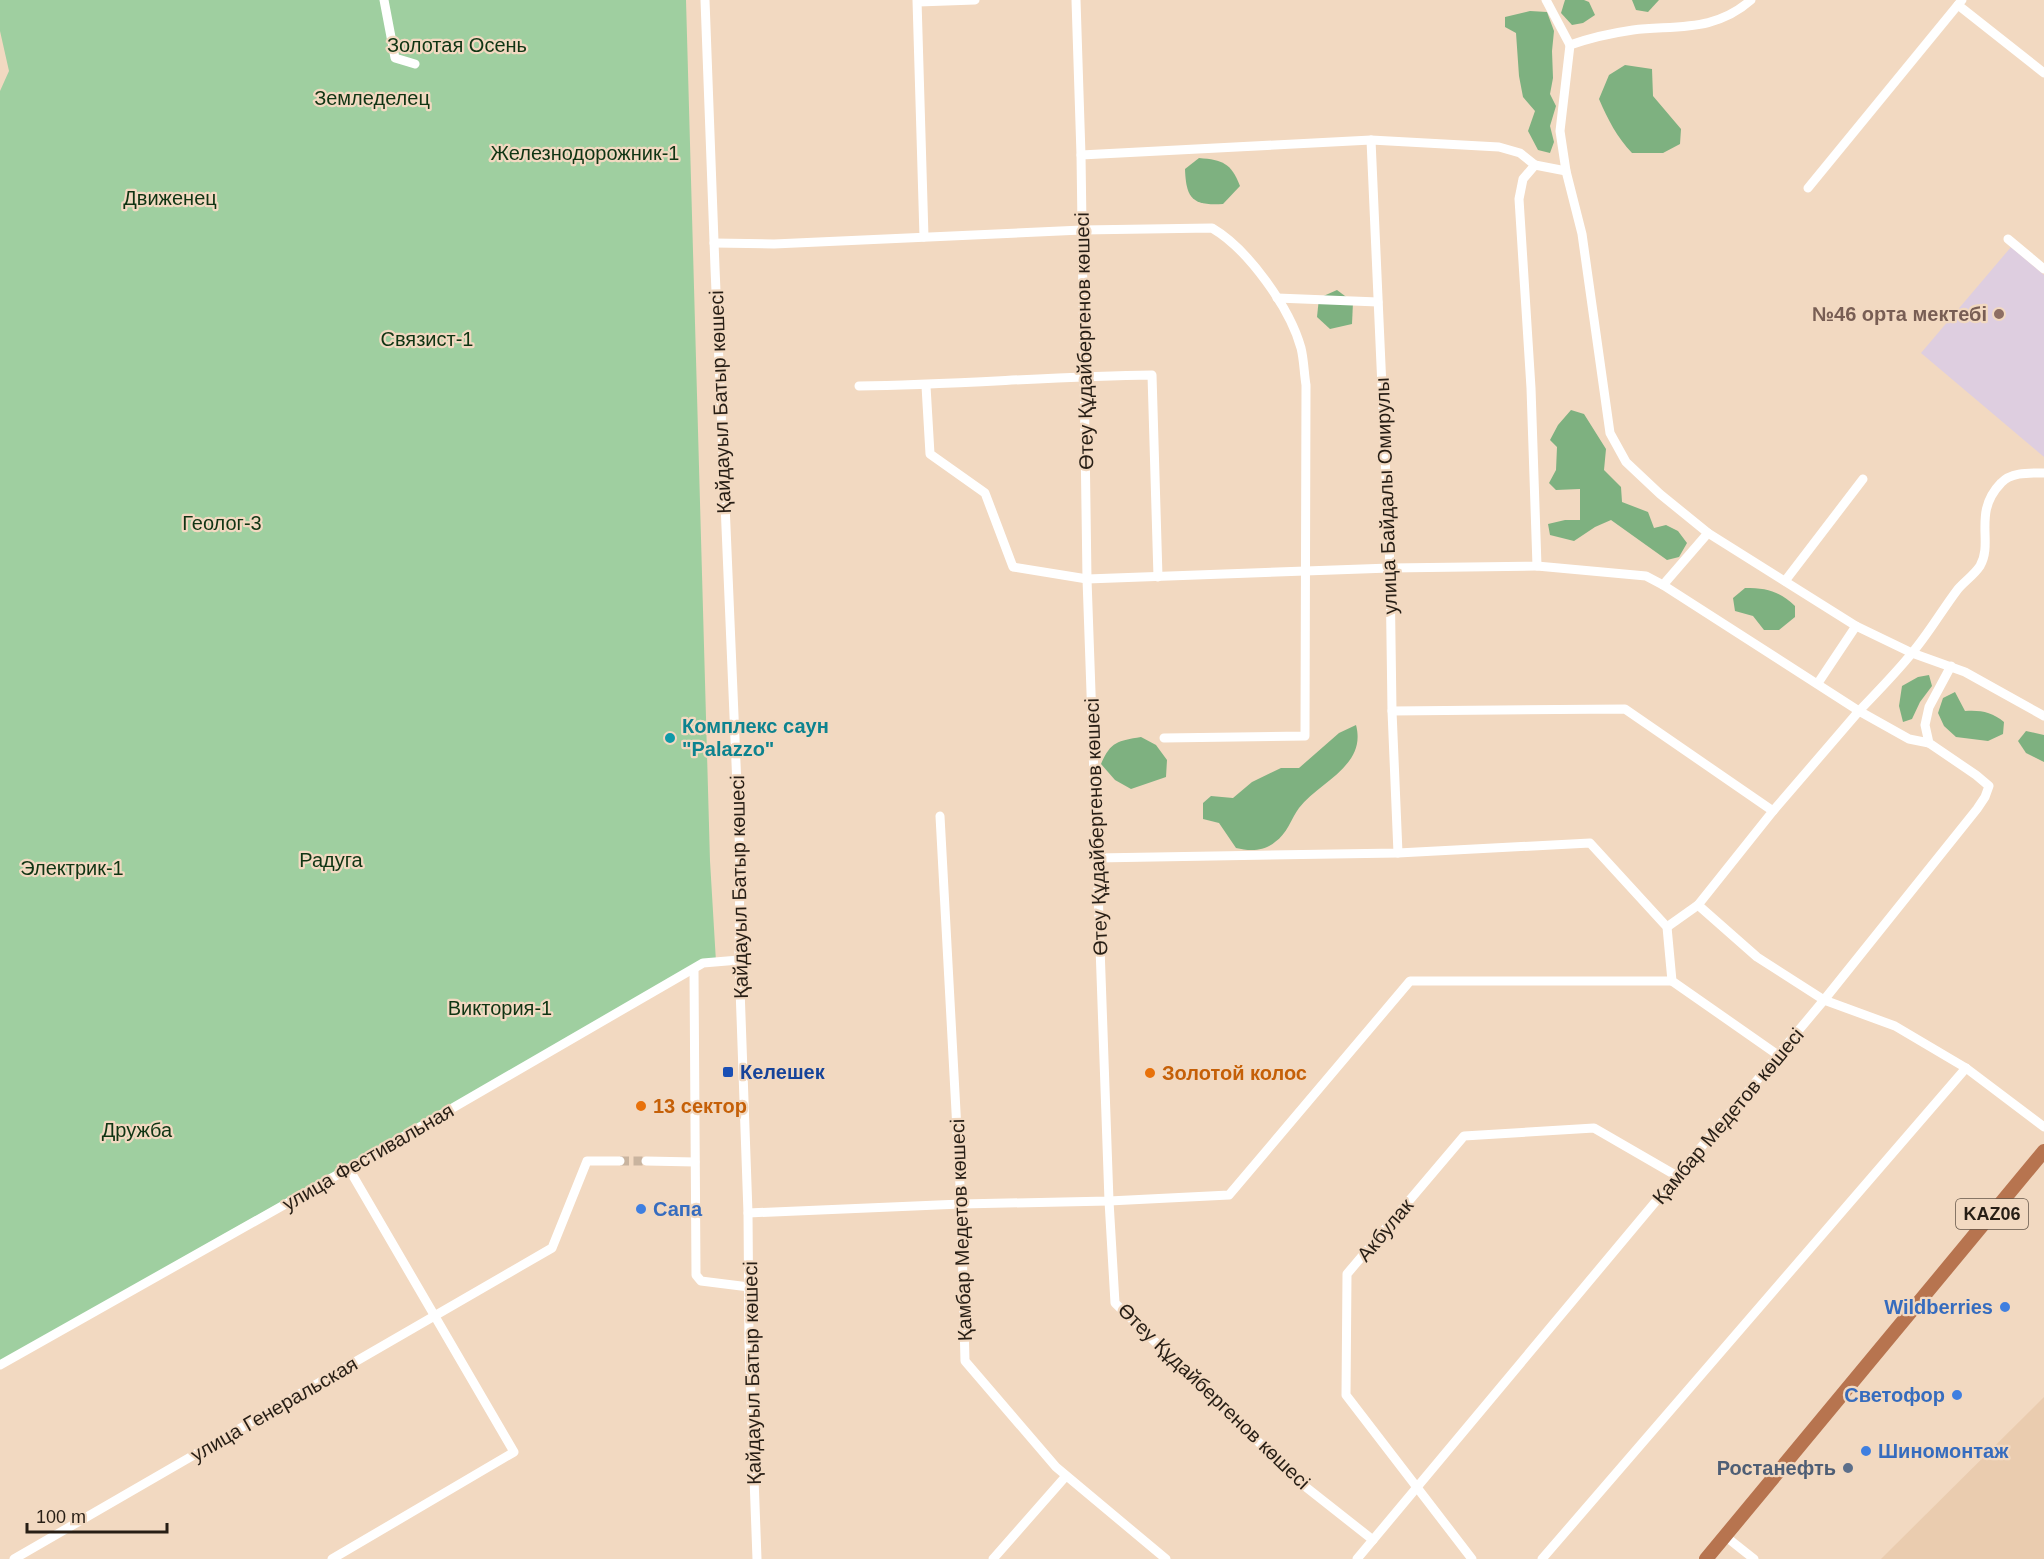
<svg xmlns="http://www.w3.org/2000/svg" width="2044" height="1559" font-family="Helvetica,sans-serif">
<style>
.built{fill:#eaccaf}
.education{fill:#decee0}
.green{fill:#9fcfa0}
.forest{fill:#7eb180}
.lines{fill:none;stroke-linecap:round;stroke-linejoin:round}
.minor-tunnel{stroke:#c9b49f;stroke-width:9;stroke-dasharray:9 4.5;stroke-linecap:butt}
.minor{stroke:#fff;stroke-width:9}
.highway{stroke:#b7744f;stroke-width:14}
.education-dot{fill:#8d6e63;stroke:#f2d9c1;stroke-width:2}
.culture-dot{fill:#0f9aa8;stroke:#f2d9c1;stroke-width:2}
.transit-dot{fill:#1a4fb4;stroke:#f2d9c1;stroke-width:2}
.food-dot{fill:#e8710a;stroke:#f2d9c1;stroke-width:2}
.shop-dot{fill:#3f7fe0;stroke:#f2d9c1;stroke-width:2}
.service-dot{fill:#5c6f8a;stroke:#f2d9c1;stroke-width:2}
.labels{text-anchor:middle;stroke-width:4.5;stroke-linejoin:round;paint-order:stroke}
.shield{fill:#f2d9c1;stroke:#645649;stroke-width:1.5}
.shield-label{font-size:18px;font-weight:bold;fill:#271e15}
.park-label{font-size:20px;fill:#0f3413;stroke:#f2d9c1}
.education-label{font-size:20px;font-weight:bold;fill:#785e54;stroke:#f2d9c1;text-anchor:end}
.street-label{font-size:20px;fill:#271e15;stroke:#f2d9c1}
.culture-label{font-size:20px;font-weight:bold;fill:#0d838f;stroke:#f2d9c1;text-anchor:start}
.transit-label{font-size:20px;font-weight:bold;fill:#164399;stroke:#f2d9c1;text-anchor:start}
.food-label{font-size:20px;font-weight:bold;fill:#c56008;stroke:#f2d9c1;text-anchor:start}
.shop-label{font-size:20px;font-weight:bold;fill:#366cbe;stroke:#f2d9c1;text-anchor:start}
.service-label{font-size:20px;font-weight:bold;fill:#4e5e75;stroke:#f2d9c1;text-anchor:end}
</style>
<rect width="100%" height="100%" fill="#f2d9c1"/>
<!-- built -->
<polygon class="built" points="2044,1397 2044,1559 1881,1559"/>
<!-- education -->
<polygon class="education" points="2011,247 2044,275 2044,457 1921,353"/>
<!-- green -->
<polygon class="green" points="0,0 686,0 710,861 716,962 703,963 0,1361 0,91 9,71 0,31"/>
<!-- forest -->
<g class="forest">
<polygon points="1565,0 1584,0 1589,2 1595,15 1583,23 1572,25 1561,13"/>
<polygon points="1632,0 1659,0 1648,12 1636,10"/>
<polygon points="1530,11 1547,12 1554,31 1552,51 1553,78 1550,94 1556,106 1550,126 1554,142 1550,153 1538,150 1528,131 1535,111 1523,97 1519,76 1516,33 1505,27 1505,17"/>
<path d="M 1625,65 L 1652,69 L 1653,96 L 1681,129 L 1680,144 L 1663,153 L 1632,153 C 1617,137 1608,120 1599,99 L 1609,75 Z"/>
<path d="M 1199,158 C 1223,160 1231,163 1240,186 L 1223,204 C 1192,206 1186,198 1185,169 Z"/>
<polygon points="1337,290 1353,302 1352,324 1330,329 1317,317 1319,298"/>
<polygon points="1571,410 1584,414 1606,449 1604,470 1621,487 1622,502 1648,512 1654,528 1666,525 1678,531 1687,543 1679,557 1667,560 1611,520 1595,527 1574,541 1550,535 1548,524 1565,520 1580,520 1580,489 1556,490 1549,483 1556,470 1557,447 1550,440 1558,425"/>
<path d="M 1745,588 C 1767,588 1779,591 1795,606 L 1795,617 L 1779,630 L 1764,630 L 1753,616 L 1735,611 L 1733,598 Z"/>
<polygon points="1929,675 1932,686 1920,702 1912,719 1903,722 1899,706 1902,686 1918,677"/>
<path d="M 1955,692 L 1965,711 C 1981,710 1992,712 2004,722 L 2003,734 L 1988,741 L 1956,737 L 1944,726 L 1938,713 L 1943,698 Z"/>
<path d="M 1356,725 C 1367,766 1319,782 1299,808 C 1291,819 1287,834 1275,842 C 1263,852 1249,851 1236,848 L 1219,823 L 1203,819 L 1203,803 L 1211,796 L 1233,798 L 1252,782 L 1281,768 L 1299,768 L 1339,733 Z"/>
<polygon points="2026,731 2044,735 2044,762 2026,753 2018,741"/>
<path d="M 1141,737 L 1156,745 L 1167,760 L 1166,777 L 1131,789 L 1115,780 L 1101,764 C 1111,741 1118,741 1141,737 Z"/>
</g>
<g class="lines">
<!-- minor-tunnel -->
<polyline class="minor-tunnel" points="620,1161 646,1161"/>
<!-- minor -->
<g class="minor">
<polyline points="384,0 395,58 415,64"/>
<polyline points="705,0 715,268 740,857 739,960 748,1213 749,1342 757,1559"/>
<polyline points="917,0 924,237"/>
<polyline points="1076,0 1081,155 1087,579 1109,1201 1115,1303 1302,1484 1373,1540"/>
<polyline points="1546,0 1570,45"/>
<path d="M 1751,0 C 1715,32 1677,25 1633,30 C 1612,33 1590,38 1570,45 L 1560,131 L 1566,171 L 1582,234 L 1610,433 L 1626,462 L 1660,494 L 1708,533 L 1856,626 L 1912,653 L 1965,672 L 2044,716"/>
<polyline points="918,2 975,0"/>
<polyline points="1958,5 2044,73"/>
<polyline points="1371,140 1390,568 1392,711 1398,853"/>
<polyline points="1535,165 1566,171"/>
<polyline points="1808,188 1962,0"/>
<polyline points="2008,239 2044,269"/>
<path d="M 714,243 L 774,244 L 1082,230 L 1212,228 C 1248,249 1290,308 1301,348 C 1304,360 1304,373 1306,385 L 1305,736 L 1164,738"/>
<polyline points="1277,298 1378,302"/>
<path d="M 859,386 C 957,385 1054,376 1152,375 L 1158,577"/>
<polyline points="926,386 930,454 985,493 1013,567 1087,579 1390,568 1537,566 1531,388 1519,199 1523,179 1535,165 1520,153 1499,147 1371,140 1081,155"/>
<polyline points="1537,566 1646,576 1663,585 1859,711 1773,811"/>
<polyline points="1785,581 1863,479"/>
<polyline points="1663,585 1708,533"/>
<polyline points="1818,683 1856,626"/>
<polyline points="1392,711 1625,709 1773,811 1698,905 1757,957 1824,1000 1895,1026 1966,1068 2044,1127"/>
<path d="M 1929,743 L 1909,739 L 1859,711 C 1877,692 1896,673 1912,653 C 1929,633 1942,610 1958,589 C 1965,581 1974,575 1980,566 C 1994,542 1972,513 2001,483 C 2011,472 2029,473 2044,473"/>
<polyline points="940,816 961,1204 965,1361 1056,1467 1166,1559"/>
<polyline points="1096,858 1398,853 1590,843 1667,927 1672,981 1778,1055"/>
<polyline points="1667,927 1698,905"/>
<polyline points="694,969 696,1275 701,1281 749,1287"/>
<polyline points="646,1161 695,1162"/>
<polyline points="748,1213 961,1204 1109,1201 1229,1195 1410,981 1672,981"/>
<polyline points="0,1365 337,1175 703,963 739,960"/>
<polyline points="1725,1536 1754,1559"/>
<polyline points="14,1559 552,1248 587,1161 620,1161"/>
<polyline points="332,1559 514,1452 349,1169"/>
<polyline points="993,1559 1066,1476"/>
<polyline points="1357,1559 1824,1000 1977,809 1985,797 1989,786 1976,775 1929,743 1925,725 1929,707 1951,666"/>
<polyline points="1472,1559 1346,1395 1347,1274 1464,1136 1594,1128 1677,1176"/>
<polyline points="1542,1559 1966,1068"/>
</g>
<!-- highway -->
<polyline class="highway" points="1706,1559 2044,1151"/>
</g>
<!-- markers -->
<circle class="education-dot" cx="1999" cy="314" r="6"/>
<circle class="culture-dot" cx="670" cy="738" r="6"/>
<rect class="transit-dot" x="722" y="1066" width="12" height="12" rx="3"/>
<g class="food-dot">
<circle cx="1150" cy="1073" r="6"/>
<circle cx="641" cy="1106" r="6"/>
</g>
<g class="shop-dot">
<circle cx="641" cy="1209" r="6"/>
<circle cx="2005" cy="1307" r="6"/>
<circle cx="1957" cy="1395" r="6"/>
<circle cx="1866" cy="1451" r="6"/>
</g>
<circle class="service-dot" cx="1848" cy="1468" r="6"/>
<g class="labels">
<!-- shield labels -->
<rect class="shield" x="1956" y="1199" width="72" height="30" rx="4.5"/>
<g class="shield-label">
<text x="1992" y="1220">KАZ06</text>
</g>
<!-- park labels -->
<g class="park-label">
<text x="457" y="52">Золотая Осень</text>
<text x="372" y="105">Земледелец</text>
<text x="585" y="160">Железнодорожник-1</text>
<text x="170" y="205">Движенец</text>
<text x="427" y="346">Связист-1</text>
<text x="222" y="530">Геолог-3</text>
<text x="331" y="867">Радуга</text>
<text x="72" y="875">Электрик-1</text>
<text x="500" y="1015">Виктория-1</text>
<text x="137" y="1137">Дружба</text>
</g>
<!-- education labels -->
<g class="education-label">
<text x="1987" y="321">№46 орта мектебі</text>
</g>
<!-- street labels -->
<g class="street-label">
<text transform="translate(1084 341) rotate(-91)" y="7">Өтеу Құдайбергенов көшесі</text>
<text transform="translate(720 402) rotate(-92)" y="7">Қайдауыл Батыр көшесі</text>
<text transform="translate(1386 496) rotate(-92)" y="7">улица Байдалы Омирулы</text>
<text transform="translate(1096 827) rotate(-92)" y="7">Өтеу Құдайбергенов көшесі</text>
<text transform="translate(739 887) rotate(-91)" y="7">Қайдауыл Батыр көшесі</text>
<text transform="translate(1728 1116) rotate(-50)" y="7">Қамбар Медетов көшесі</text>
<text transform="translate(368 1157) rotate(-30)" y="7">улица Фестивальная</text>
<text transform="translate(961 1230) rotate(-92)" y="7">Қамбар Медетов көшесі</text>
<text transform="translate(1385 1230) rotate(-50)" y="7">Акбулак</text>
<text transform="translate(752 1373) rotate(-91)" y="7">Қайдауыл Батыр көшесі</text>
<text transform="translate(1214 1396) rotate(44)" y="7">Өтеу Құдайбергенов көшесі</text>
<text transform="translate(274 1409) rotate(-30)" y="7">улица Генеральская</text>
</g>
<!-- culture labels -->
<g class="culture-label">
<text x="682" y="733">Комплекс саун<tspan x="682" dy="23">"Palazzo"</tspan></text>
</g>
<!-- transit labels -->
<g class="transit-label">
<text x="740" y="1079">Келешек</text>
</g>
<!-- food labels -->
<g class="food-label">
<text x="1162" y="1080">Золотой колос</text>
<text x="653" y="1113">13 сектор</text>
</g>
<!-- shop labels -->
<g class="shop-label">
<text x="653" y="1216">Сапа</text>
<text x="1993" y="1314" text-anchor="end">Wildberries</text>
<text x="1945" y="1402" text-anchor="end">Светофор</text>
<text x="1878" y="1458">Шиномонтаж</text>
</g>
<!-- service labels -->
<g class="service-label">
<text x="1836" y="1475">Ростанефть</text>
</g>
</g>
<!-- scale -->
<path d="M27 1523v9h140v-9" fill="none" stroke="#271e15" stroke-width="3"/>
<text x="36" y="1523" font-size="18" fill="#271e15" stroke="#f2d9c1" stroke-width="4.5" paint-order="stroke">100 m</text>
</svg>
